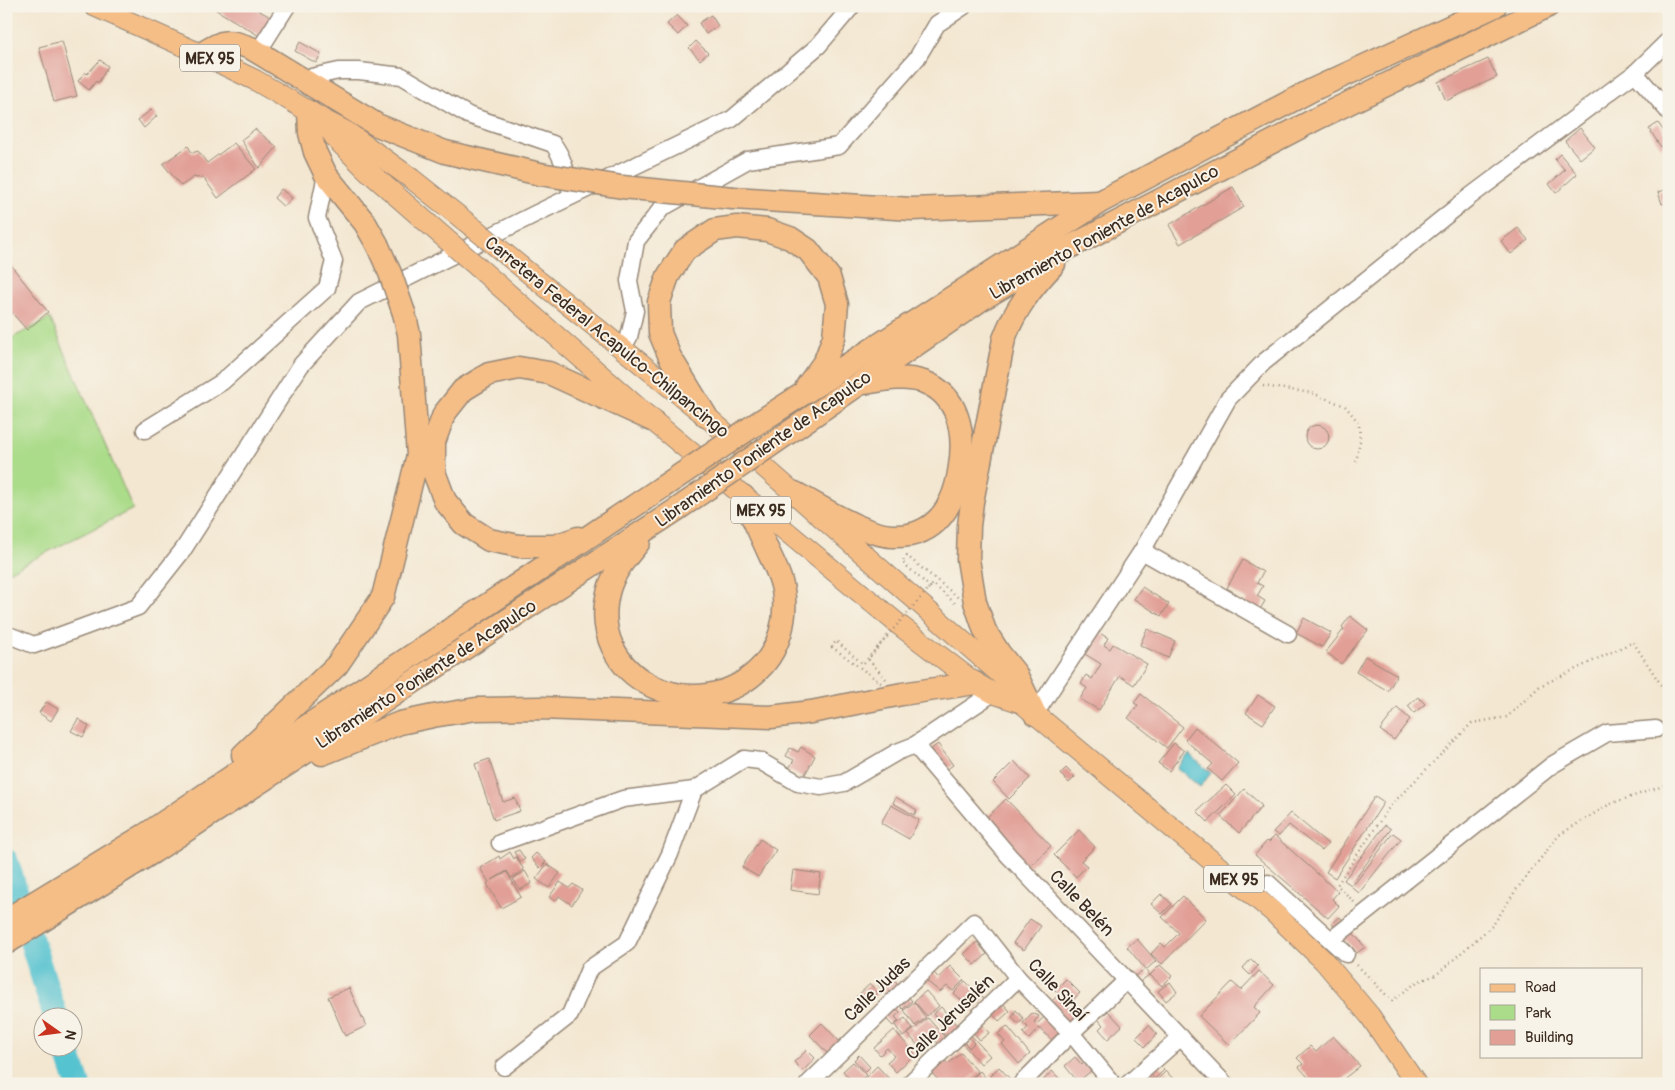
<svg xmlns="http://www.w3.org/2000/svg" width="1675" height="1090" font-family="Pangolin,sans-serif">
<style>
.green{fill:#abdc8a;stroke:#738354}
.water{fill:#56c3d0;stroke:#487677}
.lines{fill:none;stroke-linecap:round;stroke-linejoin:round}
.river{stroke:#56c3d0;stroke-width:25}
.building{fill:#e19f96}
.minor-casing{stroke:#978878;stroke-width:19}
.major-casing{stroke:#978878;stroke-width:22}
.highway-casing{stroke:#978878;stroke-width:25}
.path{stroke:#978878;stroke-width:2.5;stroke-dasharray:1 4;stroke-linecap:butt}
.minor{stroke:#fff;stroke-width:16}
.major{stroke:#f6be87;stroke-width:20}
.highway{stroke:#f6be87;stroke-width:22}
.major-bridge-casing{stroke:#978878;stroke-width:22;stroke-linecap:butt}
.highway-bridge-casing{stroke:#978878;stroke-width:25;stroke-linecap:butt}
.path-bridge{stroke:#978878;stroke-width:2.5;stroke-dasharray:1 4;stroke-linecap:butt}
.major-bridge{stroke:#f6be87;stroke-width:20}
.highway-bridge{stroke:#f6be87;stroke-width:22}
.labels{text-anchor:middle;stroke-width:4;stroke-linejoin:round;paint-order:stroke}
.shield{fill:#f7f3e8;stroke:#73665b;stroke-width:1}
.shield-label{font-size:16px;font-weight:bold;fill:#3b2a1e}
.street-label{font-size:18px;fill:#3b2a1e;stroke:#f7f3e8}
</style>
<rect width="100%" height="100%" fill="#f7f3e8"/>
<filter id="ink" filterUnits="userSpaceOnUse"><feTurbulence type="fractalNoise" baseFrequency=".02" numOctaves="2"/><feDisplacementMap in="SourceGraphic" scale="10" xChannelSelector="R" yChannelSelector="G"/><feConvolveMatrix kernelMatrix="1 2 1 2 8 2 1 2 1" color-interpolation-filters="sRGB"/></filter>
<filter id="wash" filterUnits="userSpaceOnUse"><feTurbulence type="fractalNoise" baseFrequency=".0096" numOctaves="4" result="noise"/><feDisplacementMap in="SourceGraphic" scale="20" xChannelSelector="R" yChannelSelector="G"/><feGaussianBlur stdDeviation="1.12" result="paint"/><feColorMatrix in="noise" values="0 0 0 0 0 0 0 0 0 0 0 0 0 0 0 0 0 1.4 0 .05"/><feComposite in="paint" operator="in"/></filter>
<g filter="url(#wash)">
<rect width="100%" height="100%" fill="#f3e7d1"/>
<!-- green -->
<polygon class="green" points="50,318 133,509 6,573 6,341"/>
<!-- water -->
<polygon class="water" points="1189,754 1211,773 1200,787 1177,768"/>
<g class="lines">
<!-- river -->
<g class="river">
<polyline points="6,861 56,1018"/>
<polyline points="66,1048 78,1084"/>
</g>
</g>
<g id="blocks">
<!-- building -->
<g class="building">
<polygon points="215,6 251,6 272,18 261,37 213,8"/>
<polygon points="677,15 687,26 678,35 667,24"/>
<polygon points="711,15 718,26 706,34 699,23"/>
<polygon points="62,41 77,96 54,102 39,47"/>
<polygon points="696,41 708,53 700,60 689,48"/>
<polygon points="300,42 321,54 316,63 295,51"/>
<polygon points="1488,59 1497,77 1446,101 1438,82"/>
<polygon points="100,60 108,66 98,83 96,81 89,90 78,81 85,72 87,74"/>
<polygon points="151,110 157,116 144,128 138,120"/>
<polygon points="1658,123 1669,138 1669,141 1661,147 1649,129"/>
<polygon points="1580,128 1595,147 1580,159 1565,141"/>
<polygon points="255,129 277,147 259,168 241,140"/>
<polygon points="234,143 256,169 218,198 203,177 197,178 194,177 181,186 163,164 188,146 192,153 198,151 207,163"/>
<polygon points="1560,154 1577,174 1556,193 1549,184 1565,170 1555,159"/>
<polygon points="1233,187 1244,207 1180,244 1169,225"/>
<polygon points="281,189 292,198 284,207 274,198"/>
<polygon points="1668,189 1669,202 1662,204 1658,192"/>
<polygon points="1518,228 1528,240 1511,254 1501,241"/>
<polygon points="6,259 48,312 27,330 6,306"/>
<circle cx="1317" cy="437" r="12"/>
<polygon points="1243,560 1263,572 1257,583 1263,586 1257,596 1265,601 1256,616 1242,608 1247,600 1227,588"/>
<polygon points="1142,587 1169,604 1161,616 1134,599"/>
<polygon points="1350,616 1368,630 1341,664 1326,652 1344,629 1342,627"/>
<polygon points="1304,618 1331,633 1322,647 1296,633"/>
<polygon points="1147,629 1175,641 1168,658 1140,645"/>
<polygon points="1098,632 1108,638 1104,645 1110,649 1113,644 1147,664 1134,685 1120,676 1099,710 1080,699 1087,688 1081,684 1086,675 1092,679 1101,664 1085,654"/>
<polygon points="1365,656 1397,675 1388,691 1356,672"/>
<polygon points="1141,694 1183,727 1167,748 1128,718 1138,705 1134,703"/>
<polygon points="1258,695 1275,706 1263,724 1246,713"/>
<polygon points="1418,697 1425,704 1414,713 1408,706"/>
<polygon points="46,702 58,709 51,721 39,713"/>
<polygon points="1397,708 1410,719 1394,740 1380,730"/>
<polygon points="78,719 89,726 83,737 71,731"/>
<polygon points="1195,727 1238,763 1222,781 1208,769 1213,764 1185,740"/>
<polygon points="1174,743 1184,751 1169,771 1158,763"/>
<polygon points="938,744 953,765 943,772 928,751"/>
<polygon points="801,747 815,756 803,778 788,770 794,760 786,756 790,748 798,752"/>
<polygon points="489,759 503,802 515,798 520,811 494,820 475,764"/>
<polygon points="1014,761 1030,778 1009,799 993,782"/>
<polygon points="1066,768 1075,777 1069,783 1060,774"/>
<polygon points="1226,785 1236,795 1208,822 1197,811"/>
<polygon points="1244,789 1262,806 1239,833 1220,816"/>
<polygon points="1375,796 1384,802 1335,878 1326,872"/>
<polygon points="896,797 917,810 914,815 893,803"/>
<polygon points="1006,799 1051,846 1028,868 983,821"/>
<polygon points="891,805 919,820 909,839 881,823"/>
<polygon points="1291,813 1328,844 1322,851 1289,825 1279,836 1273,832"/>
<polygon points="1385,825 1391,829 1351,885 1344,880"/>
<polygon points="1079,830 1095,847 1081,861 1087,866 1076,877 1054,855"/>
<polygon points="1393,833 1401,839 1359,893 1352,887"/>
<polygon points="1275,836 1338,892 1332,899 1339,906 1328,918 1255,855 1267,841 1269,842"/>
<polygon points="760,839 776,850 758,877 742,867"/>
<polygon points="519,850 525,859 520,862 514,852"/>
<polygon points="510,852 514,859 516,857 524,870 511,878 507,871 492,880 507,872 521,897 501,908 487,884 489,882 480,868 499,856 500,859"/>
<polygon points="536,853 546,862 540,868 531,858"/>
<polygon points="547,864 560,873 549,888 536,879"/>
<polygon points="793,870 821,874 818,894 790,890"/>
<polygon points="525,871 532,883 520,890 513,879"/>
<polygon points="560,882 569,888 573,884 582,890 572,905 559,896 556,901 549,897"/>
<polygon points="1161,894 1172,904 1162,914 1151,904"/>
<polygon points="1183,896 1206,919 1162,964 1151,954 1161,943 1165,947 1179,933 1162,917"/>
<polygon points="1340,917 1365,947 1357,953 1332,924"/>
<polygon points="1030,919 1041,926 1024,950 1013,943"/>
<polygon points="1137,939 1156,961 1146,970 1127,947"/>
<polygon points="977,942 987,954 975,965 964,954"/>
<polygon points="1251,959 1258,966 1250,975 1243,968"/>
<polygon points="1160,965 1172,976 1162,986 1150,975"/>
<polygon points="950,966 964,980 953,991 947,986 940,992 922,977 930,969 939,978"/>
<polygon points="1145,969 1149,975 1137,984 1132,978"/>
<polygon points="1259,971 1274,985 1254,1007 1260,1013 1229,1045 1199,1016 1232,982 1241,990"/>
<polygon points="890,975 898,984 886,995 878,985"/>
<polygon points="1066,979 1080,993 1068,1004 1055,990"/>
<polygon points="965,981 984,999 973,1011 954,993"/>
<polygon points="1170,982 1177,992 1166,1001 1158,991"/>
<polygon points="870,984 878,993 863,1007 855,998"/>
<polygon points="349,988 366,1026 345,1036 328,997"/>
<polygon points="904,991 912,1001 903,1009 897,1003"/>
<polygon points="926,991 939,1006 927,1016 914,1001"/>
<polygon points="1057,996 1078,1016 1068,1026 1047,1006"/>
<polygon points="999,999 1010,1011 999,1021 988,1009"/>
<polygon points="914,1002 926,1018 915,1026 904,1010"/>
<polygon points="892,1004 900,1012 895,1017 899,1021 893,1026 881,1014"/>
<polygon points="941,1007 960,1029 948,1039 941,1031 945,1028 933,1014"/>
<polygon points="1016,1010 1024,1019 1018,1024 1012,1017 1015,1014 1014,1012"/>
<polygon points="1108,1011 1122,1026 1108,1039 1099,1029 1103,1025 1098,1019"/>
<polygon points="1032,1013 1039,1016 1034,1022 1037,1024 1044,1017 1048,1021 1049,1019 1062,1032 1053,1041 1039,1028 1029,1039 1023,1033 1028,1027 1023,1023"/>
<polygon points="905,1018 913,1029 903,1037 895,1025"/>
<polygon points="928,1018 947,1040 940,1046 932,1036 919,1047 908,1034"/>
<polygon points="979,1020 989,1033 980,1040 969,1028"/>
<polygon points="822,1023 839,1041 827,1053 810,1035"/>
<polygon points="1149,1025 1157,1034 1145,1047 1136,1038"/>
<polygon points="1007,1026 1030,1054 1019,1064 1002,1044 1005,1042 998,1034"/>
<polygon points="894,1030 915,1054 896,1072 887,1062 894,1056 887,1048 880,1055 874,1048"/>
<polygon points="968,1032 990,1056 981,1064 959,1040 961,1038 969,1048 974,1043 966,1034"/>
<polygon points="1333,1036 1360,1066 1337,1084 1314,1084 1299,1067 1303,1064 1297,1058 1310,1046 1316,1052"/>
<polygon points="807,1050 815,1058 803,1071 794,1062"/>
<polygon points="961,1053 978,1072 965,1083 964,1082 962,1084 934,1084 938,1080 932,1073 944,1060 948,1064"/>
<polygon points="859,1055 870,1067 865,1072 854,1060"/>
<polygon points="1075,1057 1082,1065 1085,1062 1092,1070 1078,1082 1065,1066"/>
<polygon points="853,1062 866,1075 857,1084 854,1084 843,1071"/>
<polygon points="1156,1062 1164,1070 1155,1079 1147,1071"/>
<polygon points="877,1066 894,1084 871,1084 865,1078"/>
<polygon points="999,1067 1011,1080 1006,1084 997,1084 990,1076"/>
<polygon points="980,1071 991,1084 966,1084"/>
<polygon points="1052,1071 1065,1084 1040,1084"/>
<polygon points="1166,1071 1175,1081 1172,1084 1146,1084 1151,1078 1155,1082"/>
</g>
</g>
</g>
<g filter="url(#ink)">
<use href="#blocks" fill-opacity="0" stroke="#978878" stroke-width="1"/>
<g class="lines">
<!-- minor casing -->
<g class="minor-casing">
<g id="minor">
<polyline points="258,52 287,6"/>
<polyline points="1635,73 1669,112"/>
<path d="M 302,79 L 339,71 L 359,71 L 402,76 L 468,115 L 553,144 C 563,157 566,171 569,187"/>
<polyline points="622,349 629,337 635,311 629,281 636,241 662,208 748,160 839,146 917,58 937,24 964,6"/>
<polyline points="145,430 222,382 327,288 334,261 317,218 326,175"/>
<polyline points="1142,551 1288,634"/>
<polyline points="6,634 34,645 138,607 183,550 301,365 359,302 535,214 732,119 818,46 852,6"/>
<polyline points="1035,714 1142,551 1228,399 1264,362 1468,198 1635,73 1669,40"/>
<polyline points="915,745 1009,856 1225,1084"/>
<polyline points="500,843 623,799 694,790 744,759 760,761 798,783 821,787 844,783 897,752 915,745 993,693"/>
<polyline points="1268,883 1346,954"/>
<polyline points="1331,940 1552,765 1607,733 1656,729"/>
<polyline points="504,1067 570,1015 589,969 627,943 670,854 694,790"/>
<polyline points="808,1084 974,922 1018,978 1071,1033 1113,1084"/>
<polyline points="909,1084 1018,978"/>
<polyline points="1021,1084 1071,1033 1127,980"/>
<polyline points="1128,1084 1181,1037"/>
</g>
</g>
<!-- major casing -->
<g class="major-casing">
<g id="major">
<polyline points="94,6 201,54 255,80 322,119 347,132 412,179 475,229"/>
<polyline points="326,125 336,139 367,170 455,247"/>
<polyline points="536,279 706,416 1007,680 1022,703 1272,911 1324,961 1370,1016 1416,1084"/>
<polyline points="513,298 652,420 898,624 975,683 993,693 1022,703"/>
</g>
</g>
<!-- highway casing -->
<g class="highway-casing">
<g id="highway">
<path d="M 201,54 C 225,40 225,39 251,48 L 377,125 L 445,152 L 540,174"/>
<polyline points="309,112 310,133 315,152 326,175 365,223 377,244"/>
<polyline points="733,198 912,209 1099,202"/>
<polyline points="706,416 670,357 660,333 659,302 668,276 685,250 715,230 737,227 767,230 790,238 808,250 829,277 837,304 834,337 825,361 807,386"/>
<polyline points="750,428 1100,202 1312,90 1495,6"/>
<polyline points="765,449 982,299 1070,247 1320,117 1548,6"/>
<path d="M 795,493 C 820,506 864,535 892,536 C 937,538 955,505 960,466 C 965,433 959,395 924,382 C 904,375 883,380 864,383"/>
<polyline points="578,538 555,546 519,546 489,540 464,524 445,501 434,472 434,442 444,414 463,390 489,374 519,368 549,373 652,420"/>
<path d="M 639,542 C 628,555 616,569 610,586 C 580,680 703,734 764,664 C 779,646 786,621 784,598 C 783,581 775,566 768,551 C 760,533 751,515 743,496"/>
<path d="M 1035,714 L 1016,674 L 999,653 L 985,631 L 975,602 L 968,559 L 969,526 L 972,502 L 1004,339 C 1015,309 1032,287 1054,264"/>
<polyline points="322,754 400,723 433,716 476,709 541,708 771,717 811,712 902,694 975,683"/>
<polyline points="243,755 337,665 383,597 418,455 409,334 404,313"/>
<polyline points="6,920 145,835 661,488"/>
<polyline points="6,943 153,852 676,510"/>
</g>
</g>
<!-- path -->
<g class="path">
<polyline points="1263,386 1312,393 1345,406 1359,423 1360,441 1356,462"/>
<polyline points="928,589 933,584 956,604 957,602"/>
<polyline points="886,679 868,659 888,636"/>
<polyline points="1354,902 1337,885 1390,806 1472,723 1507,717 1540,686 1633,642 1669,697"/>
<polyline points="1357,965 1392,1001 1417,982 1436,975 1493,925 1516,890 1559,835 1610,804 1669,784"/>
</g>
<!-- minor -->
<use href="#minor" class="minor"/>
<!-- major -->
<use href="#major" class="major"/>
<!-- highway -->
<use href="#highway" class="highway"/>
<!-- major-bridge casing -->
<g class="major-bridge-casing">
<g id="major-bridge">
<polyline points="475,229 536,279"/>
<polyline points="455,247 513,298"/>
</g>
</g>
<!-- highway-bridge casing -->
<g class="highway-bridge-casing">
<g id="highway-bridge">
<polyline points="540,174 622,187 733,198"/>
<polyline points="377,244 390,273 404,313"/>
<polyline points="661,488 750,428"/>
<polyline points="676,510 765,449"/>
</g>
</g>
<!-- path-bridge -->
<polyline class="path-bridge" points="885,686 832,647 836,641 863,664 930,587 902,562 907,556 960,599"/>
<!-- major-bridge -->
<use href="#major-bridge" class="major-bridge"/>
<!-- highway-bridge -->
<use href="#highway-bridge" class="highway-bridge"/>
</g>
</g>
<g class="labels">
<!-- shield labels -->
<g class="shield">
<rect x="180" y="44.5" width="60" height="27" rx="4"/>
<rect x="731" y="496.5" width="60" height="27" rx="4"/>
<rect x="1204" y="865.5" width="60" height="27" rx="4"/>
</g>
<g class="shield-label">
<text x="210" y="64">MEX 95</text>
<text x="761" y="516">MEX 95</text>
<text x="1234" y="885">MEX 95</text>
</g>
<!-- street labels -->
<g class="street-label">
<text transform="translate(1104 232) rotate(-29)" y="6">Libramiento Poniente de Acapulco</text>
<text transform="translate(607 337) rotate(39)" y="6">Carretera Federal Acapulco-Chilpancingo</text>
<text transform="translate(763 449) rotate(-35)" y="6">Libramiento Poniente de Acapulco</text>
<text transform="translate(426 674) rotate(-33)" y="6">Libramiento Poniente de Acapulco</text>
<text transform="translate(1082 903) rotate(46)" y="6">Calle Belén</text>
<text transform="translate(877 989) rotate(-44)" y="6">Calle Judas</text>
<text transform="translate(1058 990) rotate(47)" y="6">Calle Sinaí</text>
<text transform="translate(950 1017) rotate(-44)" y="6">Calle Jerusalén</text>
</g>
</g>
<!-- margin -->
<rect width="1675" height="1090" fill="none" stroke="#f7f3e8" stroke-width="25"/>
<!-- legend -->
<rect x="1480" y="968" width="162" height="90" fill="#f7f3e8" stroke="#aca397"/>
<rect x="1490" y="984" width="25" height="8" fill="#f6be87" stroke="#aca397"/>
<text x="1525" y="992" font-size="15" fill="#3b2a1e">Road</text>
<rect x="1490" y="1005" width="25" height="15" fill="#abdc8a" stroke="#aca397"/>
<text x="1525" y="1018" font-size="15" fill="#3b2a1e">Park</text>
<rect x="1490" y="1030" width="25" height="15" fill="#e19f96" stroke="#aca397"/>
<text x="1525" y="1042" font-size="15" fill="#3b2a1e">Building</text>
<!-- north arrow -->
<g transform="translate(58 1032) rotate(104)"><circle r="24" fill="#f7f3e8" stroke="#aca397"/>
<path d="M0-4L9 19L0 12L-9 19Z" fill="#c8321e"/>
<text y="-8" font-size="14" font-weight="bold" text-anchor="middle" fill="#3b2a1e">N</text>
</g>
</svg>
